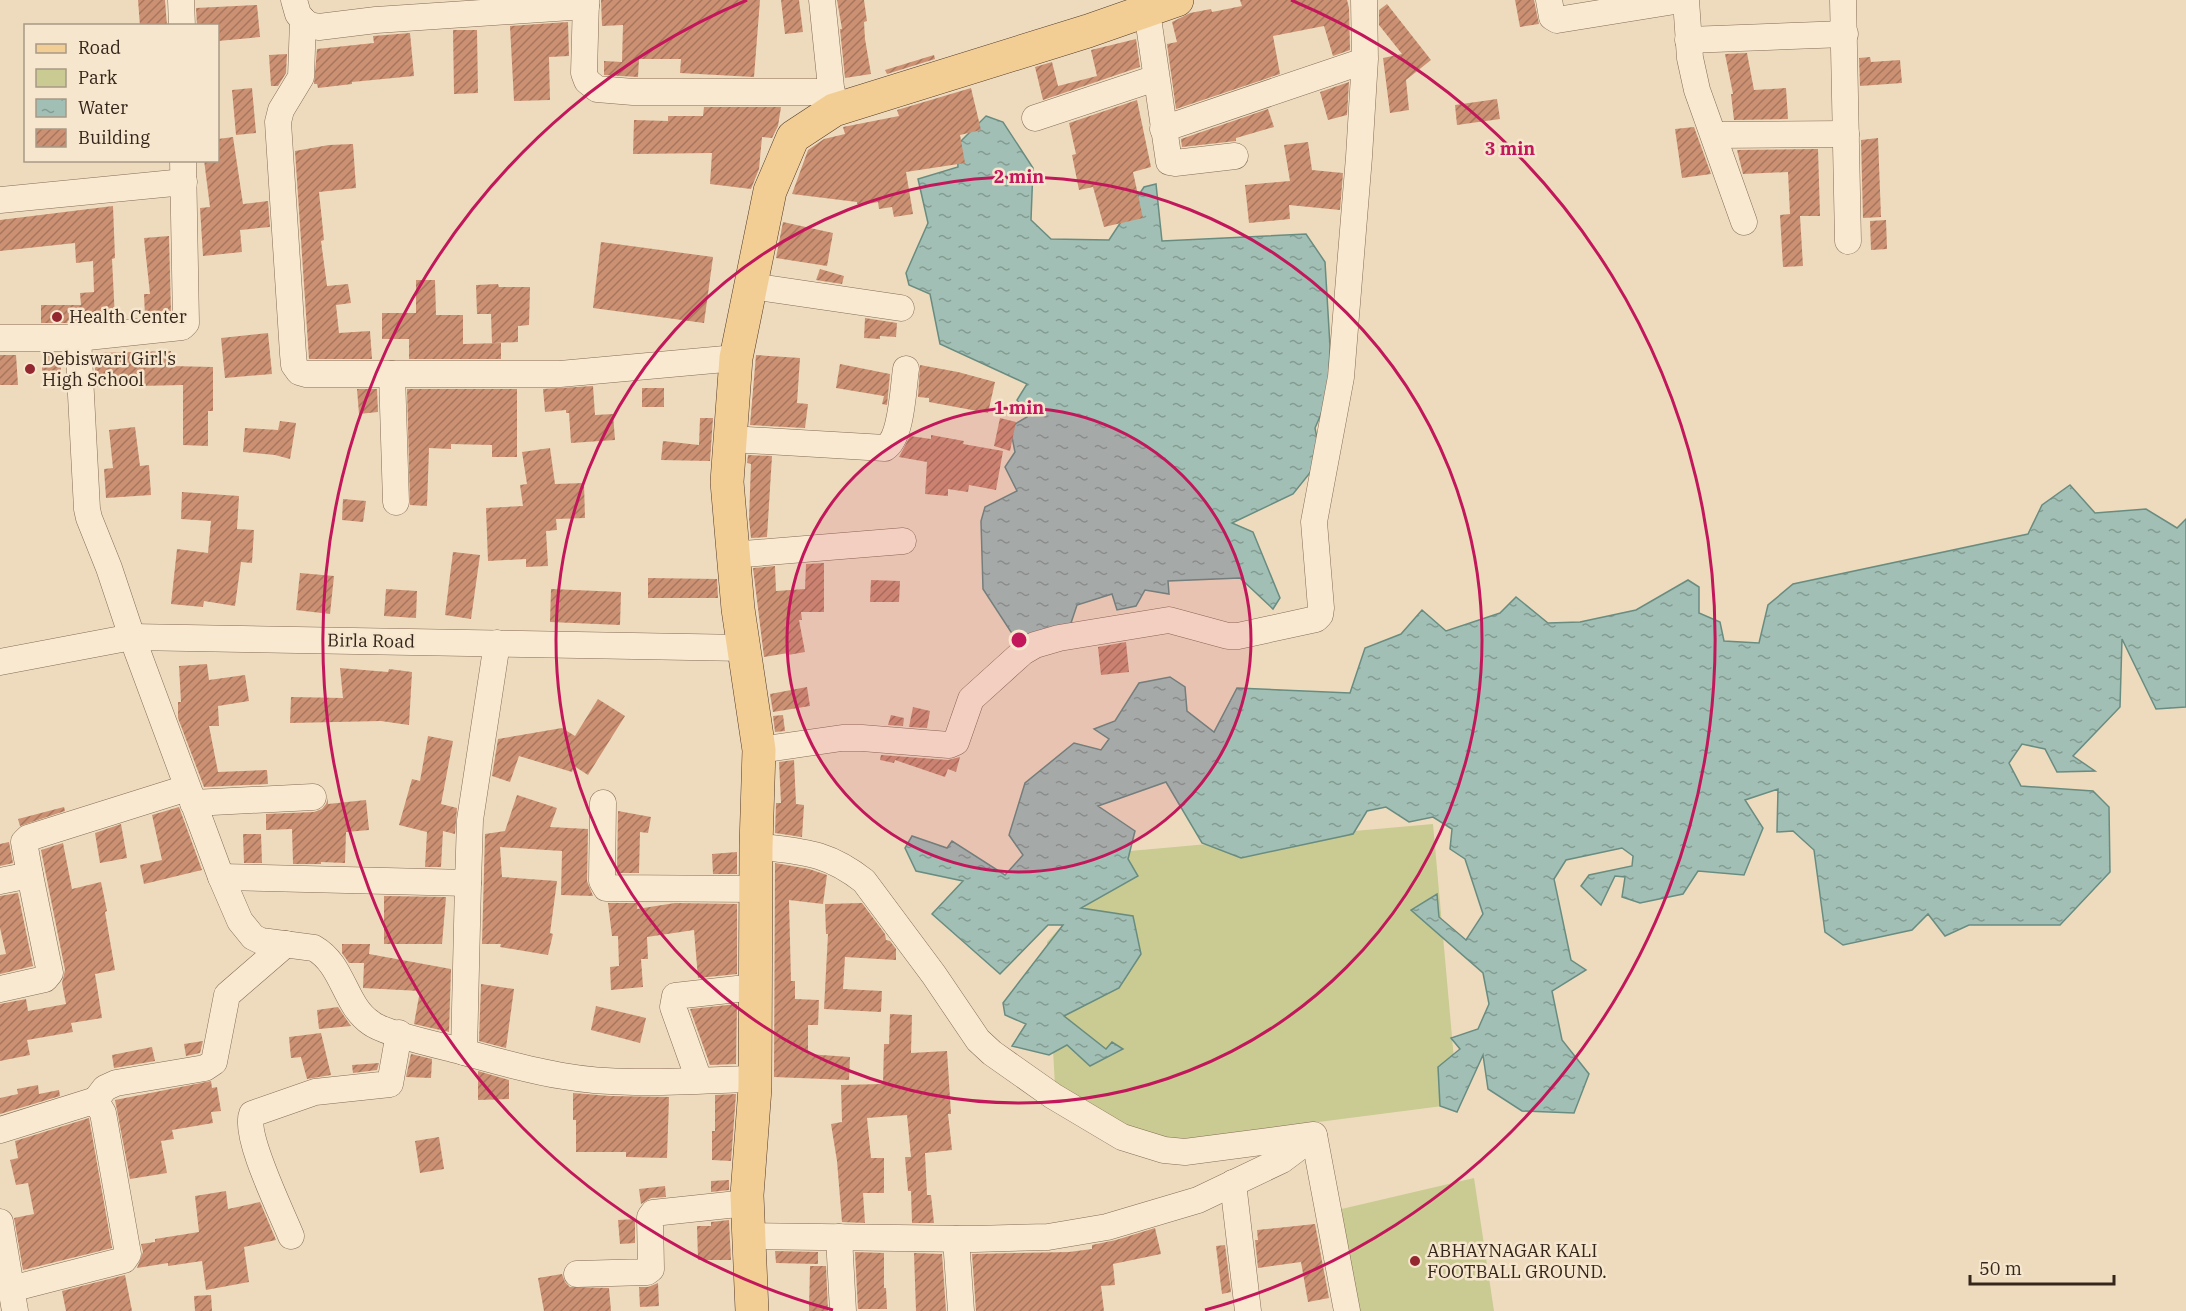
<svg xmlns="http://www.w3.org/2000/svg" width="2186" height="1311" font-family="'IBM Plex Serif',serif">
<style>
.green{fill:#c9cb92}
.water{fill:url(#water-ripples);stroke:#698c81;stroke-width:1.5}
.building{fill:url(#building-hatch)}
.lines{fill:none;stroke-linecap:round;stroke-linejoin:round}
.minor-casing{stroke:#856c56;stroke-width:27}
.major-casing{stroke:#533a2b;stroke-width:34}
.minor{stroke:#f9e9d0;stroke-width:26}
.major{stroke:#f2cd94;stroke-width:33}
.ring{fill:none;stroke:#c2185b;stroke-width:3}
.poi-dot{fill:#942630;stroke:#f5e6cd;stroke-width:2}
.labels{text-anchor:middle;stroke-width:5;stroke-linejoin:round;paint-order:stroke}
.poi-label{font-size:18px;fill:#35261b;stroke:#f5e6cd;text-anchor:start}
.street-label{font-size:18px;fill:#35261b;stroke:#f5e6cd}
.centre{fill:#c2185b;stroke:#f5e6cd;stroke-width:3}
.ring-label{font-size:18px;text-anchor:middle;font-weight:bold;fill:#c2185b;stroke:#f5e6cd;stroke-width:5;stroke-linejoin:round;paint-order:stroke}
</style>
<defs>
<pattern id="water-ripples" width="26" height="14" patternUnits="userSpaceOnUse" patternTransform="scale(1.5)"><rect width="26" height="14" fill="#a1bfb4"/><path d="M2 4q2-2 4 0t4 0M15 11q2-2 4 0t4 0" fill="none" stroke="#849b92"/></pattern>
<pattern id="building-hatch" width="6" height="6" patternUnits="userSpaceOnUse" patternTransform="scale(1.5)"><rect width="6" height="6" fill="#cc9173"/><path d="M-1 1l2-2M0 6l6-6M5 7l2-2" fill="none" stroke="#a6765e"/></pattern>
</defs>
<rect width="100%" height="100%" fill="#eedbbd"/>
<!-- green -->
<g class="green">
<polygon points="1433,824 1458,1104 1147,1144 1055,1086 1047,942 1130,851"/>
<polygon points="1474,1178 1494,1311 1355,1311 1333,1211"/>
</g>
<!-- water -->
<g class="water">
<polygon points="986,116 1003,122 1033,168 1031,220 1051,239 1109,240 1144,187 1156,184 1162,241 1306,234 1325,262 1330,346 1328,398 1315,428 1321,459 1293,494 1232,523 1253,532 1280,598 1273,609 1240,578 1168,581 1169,594 1145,590 1136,606 1117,610 1112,594 1077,605 1071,623 1097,624 1041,652 1011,632 983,589 981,521 985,507 1017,491 1005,467 1015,452 1010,427 1027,417 1017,400 1027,384 940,344 930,294 909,285 906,273 928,223 918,179 958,167 957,145"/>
<polygon points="2070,485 2095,513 2146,509 2177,528 2186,519 2186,707 2156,709 2122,639 2120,707 2073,756 2095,771 2057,772 2045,749 2022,744 2009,763 2021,786 2093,791 2109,807 2110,872 2060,925 1969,925 1945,936 1928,914 1912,930 1843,945 1825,932 1814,850 1793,831 1777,832 1778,789 1745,800 1763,828 1744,875 1698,871 1683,894 1640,903 1622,897 1625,877 1615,876 1601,905 1581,886 1589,875 1632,866 1633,856 1622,848 1566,860 1554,879 1571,960 1586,970 1552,991 1562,1040 1589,1074 1574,1113 1522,1111 1488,1089 1483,1055 1457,1112 1440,1106 1438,1067 1460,1049 1451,1038 1478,1029 1489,1004 1483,973 1411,910 1437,894 1439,917 1466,940 1483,914 1465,859 1450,849 1452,829 1433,817 1409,822 1386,807 1367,811 1353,834 1241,858 1202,843 1166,782 1098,806 1135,831 1128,859 1138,876 1081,908 1133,916 1141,954 1119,988 1064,1016 1106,1049 1112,1042 1123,1049 1090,1066 1067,1045 1049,1055 1012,1046 1026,1024 1005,1015 1003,1003 1063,925 1048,925 1000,974 932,914 963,881 916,871 905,848 912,836 947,848 952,841 1005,875 1023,855 1009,835 1025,783 1074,743 1101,750 1109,739 1094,729 1115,721 1139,683 1170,677 1185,687 1187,711 1214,732 1237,688 1350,693 1365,648 1401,634 1422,610 1446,631 1500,613 1516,597 1548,623 1580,622 1636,610 1688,580 1699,587 1699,613 1720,622 1724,641 1759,643 1768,605 1793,584 2028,534 2042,505"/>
</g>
<!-- building -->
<g class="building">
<polygon points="138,0 165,0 167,26 140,26"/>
<polygon points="601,0 760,0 754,77 680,73 681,59 639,59 638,77 604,75 604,61 622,62 623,25 602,26"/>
<polygon points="781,0 799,0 803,32 785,34"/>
<polygon points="837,0 864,0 867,21 864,22 865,39 871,74 845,78 840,29 842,29"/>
<polygon points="1240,0 1347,0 1349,8 1350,50 1333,56 1324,26 1273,36 1280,74 1176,109 1167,44 1177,42 1172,22 1190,13 1211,9 1212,12 1242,6"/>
<polygon points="1515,0 1534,0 1539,24 1520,27"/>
<polygon points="1387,4 1431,60 1406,80 1409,110 1390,113 1383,58 1402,54 1379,25 1379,10"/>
<polygon points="257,5 260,37 218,41 218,26 197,26 196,8"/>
<polygon points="568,22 569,56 549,57 550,100 514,101 510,26"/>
<polygon points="453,30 477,30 478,93 454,94"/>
<polygon points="410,33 414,76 352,82 352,84 318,88 317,84 314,84 317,49 374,43 373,36"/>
<polygon points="1136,39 1140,67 1043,100 1035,67 1052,62 1058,86 1097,76 1091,50"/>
<polygon points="1747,53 1754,90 1786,88 1788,119 1734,120 1731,94 1733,94 1725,54"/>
<polygon points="287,54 286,73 278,86 271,86 269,55"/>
<polygon points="934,55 935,59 887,74 885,70"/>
<polygon points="1870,57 1871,62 1900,60 1902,83 1860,86 1859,58"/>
<polygon points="1349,82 1347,115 1328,120 1320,92"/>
<polygon points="252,88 256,133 236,135 232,90"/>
<polygon points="971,88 981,130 960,135 965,163 906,172 913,214 894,217 892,207 879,209 878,202 863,205 857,204 857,202 792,194 808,150 824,139 845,134 843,127 899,116 897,110"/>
<polygon points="1497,99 1500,119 1457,125 1455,105"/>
<polygon points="1137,100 1151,167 1133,172 1143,218 1104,227 1093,187 1079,190 1072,155 1076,154 1069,123"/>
<polygon points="704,107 781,107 778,126 772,138 762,137 759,169 751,189 710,184 712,153 633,154 634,120 668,121 668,116 703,116"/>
<polygon points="1268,109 1274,127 1236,138 1236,141 1182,147 1181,139"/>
<polygon points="1694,127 1711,174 1682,178 1675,129"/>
<polygon points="233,137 243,204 268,201 270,227 240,230 242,252 203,256 200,208 210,207 204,160 218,160 218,139"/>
<polygon points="1878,138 1881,217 1863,218 1861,140"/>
<polygon points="1308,142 1312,170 1343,173 1340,210 1289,205 1290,219 1249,223 1245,185 1290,181 1284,145"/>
<polygon points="353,144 356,188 319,192 324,240 321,241 327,286 348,284 351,303 336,305 339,333 370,331 372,359 309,359 295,151 329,145"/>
<polygon points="1818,149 1820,216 1800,216 1803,266 1783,267 1780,215 1790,214 1788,172 1743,174 1737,150"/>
<polygon points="113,206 115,258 112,259 115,319 77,323 41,323 41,305 81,305 80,293 94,292 93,261 76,263 75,243 0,251 0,220"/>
<polygon points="1886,220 1887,249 1871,250 1870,221"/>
<polygon points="783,222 833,233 827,266 776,258"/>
<polygon points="169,236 171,313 145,316 144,294 150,294 144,238"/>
<polygon points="601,242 713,257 704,323 593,308"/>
<polygon points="820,269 844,276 842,284 816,280"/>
<polygon points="416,280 435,280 436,315 463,315 463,344 501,343 501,359 409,359 409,339 382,339 382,313 416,313"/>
<polygon points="498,284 499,287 530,287 529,325 518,326 518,342 492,343 491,314 477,314 476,285"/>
<polygon points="865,318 897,323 896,337 880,336 880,339 864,338"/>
<polygon points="268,333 272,374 225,378 221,338"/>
<polygon points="171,351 171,366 213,367 213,411 208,411 208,446 183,445 183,385 96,387 94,353"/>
<polygon points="0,355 16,355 18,385 0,385"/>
<polygon points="756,355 800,358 797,403 808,404 805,428 750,425"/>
<polygon points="42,356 61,356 61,382 42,383"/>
<polygon points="840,364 890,374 887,405 882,404 884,396 836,388"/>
<polygon points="920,365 958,372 995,382 988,413 929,402 929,398 918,397"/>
<polygon points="593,386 595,415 613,414 615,440 571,443 569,413 566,413 566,410 545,412 543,389"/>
<rect x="642" y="388" width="22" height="19"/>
<polygon points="357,389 377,389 378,412 359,414"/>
<polygon points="407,389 517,389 517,457 492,457 492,445 451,444 451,449 429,448 427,506 410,505"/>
<polygon points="700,418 713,418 710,461 661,460 663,441 699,445"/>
<polygon points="1000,418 1016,422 1010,451 994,446"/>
<polygon points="280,421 296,423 290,459 275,455 243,452 245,428 278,430"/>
<polygon points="135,427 140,466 149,465 151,495 106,498 104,469 113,468 109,430"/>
<polygon points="931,435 964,441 963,444 1003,451 996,490 969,485 968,492 948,489 948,496 925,494 927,462 899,457 910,436 931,439"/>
<polygon points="550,448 555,484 584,483 585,518 556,519 557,530 546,531 548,566 526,567 526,559 488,561 486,508 523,506 520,485 527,484 522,452"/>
<polygon points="748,455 772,456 767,537 751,538 749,519 751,464 747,463"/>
<polygon points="182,492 239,496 237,529 254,530 252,563 241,562 235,606 204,601 203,607 171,604 177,549 208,553 211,521 181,519"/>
<polygon points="343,499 366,501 363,522 342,520"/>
<polygon points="453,552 480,555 471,619 445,615"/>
<polygon points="824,563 824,612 801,612 802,620 799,620 805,652 788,655 788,653 764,657 753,568 775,566 776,591 805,589 806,564"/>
<polygon points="300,573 334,576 330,614 296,610"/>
<polygon points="648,578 717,579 718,598 648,598"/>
<polygon points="871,580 900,581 899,602 870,602"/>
<polygon points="386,589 417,591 416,618 384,616"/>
<polygon points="551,589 621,592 620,625 550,622"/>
<polygon points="1126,642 1129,672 1101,675 1098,647"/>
<polygon points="207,664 209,680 245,675 249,701 218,706 219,726 209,726 218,772 267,770 268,784 204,787 178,718 178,702 181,702 179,666"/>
<polygon points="340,668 388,672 389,669 412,672 409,725 381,721 290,723 291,697 343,698"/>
<polygon points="807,687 810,706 773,712 770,694"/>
<polygon points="598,699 625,716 588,775 574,766 572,772 519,756 510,782 492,776 498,739 562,728 575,736"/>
<polygon points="913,707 930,711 927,728 909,727"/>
<polygon points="783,715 785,731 775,732 773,716"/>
<polygon points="891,715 904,718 903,726 888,725"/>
<polygon points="428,736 453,741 441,804 457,808 455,834 443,831 441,867 425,867 427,832 399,825 412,779 420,781"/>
<polygon points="881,755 948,760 960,757 956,772 948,769 945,777 895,760 894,763 880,760"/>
<polygon points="794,760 796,804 804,805 802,837 775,833 776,803 781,803 779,762"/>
<polygon points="517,795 557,808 550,827 588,829 587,881 593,896 561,895 562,851 500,847 502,877 557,881 550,933 553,934 548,955 500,947 501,944 482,944 485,834 505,831"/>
<polygon points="328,798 328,804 366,800 369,830 346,832 345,863 321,862 321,864 293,864 292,829 266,830 266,814 314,812 322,809 326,804"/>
<polygon points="64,807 65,811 20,826 18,819"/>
<polygon points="179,807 202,870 144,884 140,865 162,860 152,815"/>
<polygon points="618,811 651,817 648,833 640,832 639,873 617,873"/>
<polygon points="121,824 127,858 100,863 95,833"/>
<polygon points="243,834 261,834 262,863 244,863"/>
<polygon points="9,842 13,863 0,866 0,844"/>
<polygon points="63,843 72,889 101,882 107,911 105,912 115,970 95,974 102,1018 71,1023 73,1032 27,1040 30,1055 0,1061 0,1004 26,999 28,1011 66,1004 62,983 65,970 41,850"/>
<polygon points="737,852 737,874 713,874 712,854"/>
<polygon points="775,863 809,869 827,875 823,904 789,900 791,981 795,981 795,999 819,1000 818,1025 808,1025 808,1054 850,1057 849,1080 774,1077"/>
<polygon points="18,893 33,966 0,974 0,955 6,954 0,928 0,896"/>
<polygon points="384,896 446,897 442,944 384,944"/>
<polygon points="608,903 638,903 637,909 675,903 737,904 737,974 698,978 694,930 647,937 648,959 641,959 643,987 611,990 610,967 619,966 618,936 612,936"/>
<polygon points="862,903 885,934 886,940 890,941 896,949 896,960 845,957 843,989 882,991 881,1012 824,1009 828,934 826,934 825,904"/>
<polygon points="342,944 370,944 369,954 451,969 449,1032 414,1024 420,991 363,988 364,963 349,963 342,953"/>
<polygon points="481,984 514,989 506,1048 479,1041"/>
<polygon points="737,1004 736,1064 710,1065 690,1009"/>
<polygon points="596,1006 646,1018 640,1043 591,1030"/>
<polygon points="338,1007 351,1026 319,1029 317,1010"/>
<polygon points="890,1014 912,1015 911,1053 947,1051 951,1114 948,1114 952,1150 925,1153 927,1195 931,1195 934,1223 912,1223 911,1191 908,1191 905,1157 911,1157 907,1115 867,1118 871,1158 884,1158 884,1193 863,1193 865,1223 842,1222 837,1161 831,1124 842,1122 841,1085 883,1084 884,1044 889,1044"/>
<polygon points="321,1033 331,1075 307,1079 301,1057 291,1058 289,1037"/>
<polygon points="203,1041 200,1053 186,1056 184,1044"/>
<polygon points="152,1047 155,1061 114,1068 112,1055"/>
<polygon points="411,1054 432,1059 431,1078 406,1077"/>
<polygon points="379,1063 377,1070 353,1073 352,1065"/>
<polygon points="478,1071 509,1080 509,1099 478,1100"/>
<polygon points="211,1081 212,1088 217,1087 221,1111 211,1112 213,1123 172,1130 174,1139 161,1141 167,1173 130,1179 115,1100"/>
<polygon points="38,1085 39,1094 59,1090 60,1096 0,1114 0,1098 18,1094 17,1089"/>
<polygon points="573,1093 610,1096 669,1097 667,1158 626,1157 626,1152 576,1152 576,1120 573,1120"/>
<polygon points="736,1094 731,1161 712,1160 712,1131 715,1131 715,1095"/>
<polygon points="89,1118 112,1248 23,1270 14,1218 34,1214 28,1183 16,1185 10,1160 18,1158 15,1141"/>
<polygon points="439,1137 444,1169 420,1173 415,1141"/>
<polygon points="729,1180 729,1190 711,1192 711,1181"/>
<polygon points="665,1186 666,1197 651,1198 641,1204 639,1189"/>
<polygon points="226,1191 228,1209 260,1202 276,1240 244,1247 249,1282 206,1290 202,1261 168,1266 168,1263 137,1268 143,1252 141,1244 155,1242 155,1239 199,1232 195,1196"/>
<polygon points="635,1219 635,1243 620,1244 618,1220"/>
<polygon points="729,1220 731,1260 698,1260 697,1226 711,1226 711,1222"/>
<polygon points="1315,1224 1329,1298 1308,1302 1301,1262 1258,1268 1255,1240 1258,1240 1257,1230"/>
<polygon points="1155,1228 1161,1254 1113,1264 1115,1285 1101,1286 1104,1311 976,1311 972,1254 1069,1252 1092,1249 1092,1245 1116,1240"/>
<polygon points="1225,1245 1231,1292 1222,1294 1216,1246"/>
<polygon points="775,1251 818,1252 818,1264 776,1263"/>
<polygon points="855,1252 884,1253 884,1288 886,1288 887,1309 858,1309"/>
<polygon points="914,1253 942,1254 946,1311 916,1311"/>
<polygon points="810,1266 826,1266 828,1311 809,1311"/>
<polygon points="562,1274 565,1282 570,1287 609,1288 611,1311 544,1311 538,1278"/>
<polygon points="125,1275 132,1311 66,1311 62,1291"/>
<polygon points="658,1283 659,1306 640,1307 639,1287 648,1287"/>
<polygon points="211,1295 212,1311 195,1311 194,1296"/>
</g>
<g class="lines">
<!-- minor casing -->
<g class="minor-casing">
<g id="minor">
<polyline points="181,0 182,26"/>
<polyline points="294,0 298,14 303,20 309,25 319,27 376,20 586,6"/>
<polyline points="586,0 584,73 587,81 597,89 633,92 832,92"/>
<polyline points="822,0 833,107"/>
<polyline points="1549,0 1552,17 1557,20 1681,0"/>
<polyline points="1686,0 1690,58 1697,90 1744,222"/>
<polyline points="1843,0 1848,241"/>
<polyline points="1147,11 1169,162 1175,163 1235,156"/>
<polyline points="303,20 301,77 281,110 278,122 293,354 294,365 299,372 306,374 560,374 736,358"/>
<polyline points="1688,40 1845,34"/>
<polyline points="1035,118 1156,78"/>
<polyline points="1163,129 1364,61"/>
<polyline points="1714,135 1846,134"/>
<polyline points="0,200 184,182"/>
<polyline points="751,286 901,308"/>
<polyline points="0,338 78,338 182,327 186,323 183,160"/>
<path d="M 78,338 L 87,509 L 89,518 L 109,568 L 132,637 L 221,877 L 240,921 L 253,937 L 261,941 L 314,948 C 344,965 344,1005 371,1023 C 382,1032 432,1044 449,1048 C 486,1058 525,1070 563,1076 C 625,1087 691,1080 754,1079"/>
<polyline points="392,374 396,502"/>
<path d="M 731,439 L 885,448 C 902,438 903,388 906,369"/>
<polyline points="732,555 903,541"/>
<polyline points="0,662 132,637 745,648"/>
<polyline points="759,750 842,738 862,738 949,745 956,742 971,699 1023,652 1035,645 1059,638 1169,620 1228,636 1238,636 1316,619 1320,615 1321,608 1314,522 1341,377 1359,157 1365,59 1364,0"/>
<polyline points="193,803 313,797"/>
<polyline points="603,803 602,881 606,888 756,889"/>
<path d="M 756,846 C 802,852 826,851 864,881 L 934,975 L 978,1040 L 992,1053 L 1053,1096 L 1122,1137 L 1164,1150 L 1185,1152 L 1314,1135 L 1347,1311"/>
<polyline points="221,877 468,883 470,820 497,643"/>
<polyline points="0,881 30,875 24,842 28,838 187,788"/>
<polyline points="0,989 45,979 50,973 30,875"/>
<polyline points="464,1052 468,883"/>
<polyline points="699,1080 673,1007 675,996 755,987"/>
<polyline points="95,1101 105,1088 116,1083 205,1068 214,1062 227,995 286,944"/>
<polyline points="0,1130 93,1101 97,1103 103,1113 128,1254 124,1260 11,1289"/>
<polyline points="1233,1183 1248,1311"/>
<polyline points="0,1222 15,1311"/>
<path d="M 291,1236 C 282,1213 243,1135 252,1114 L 315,1092 L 390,1084 L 399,1033"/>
<polyline points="749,1236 974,1239 1048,1237 1107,1227 1198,1200 1282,1160 1314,1136"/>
<polyline points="839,1237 843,1311"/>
<polyline points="956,1239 961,1311"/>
<polyline points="577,1274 647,1272 651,1269 650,1217 653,1213 747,1203"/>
</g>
</g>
<!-- major casing -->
<g class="major-casing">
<polyline id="major" points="752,1311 747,1195 755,1088 756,846 759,750 738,609 727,482 736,358 770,191 793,137 834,110 1088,31 1177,0"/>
</g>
<!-- minor -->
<use href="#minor" class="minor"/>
<!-- major -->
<use href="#major" class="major"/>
</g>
<!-- distance rings -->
<circle cx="1019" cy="640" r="232" fill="#c2185b" fill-opacity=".12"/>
<g class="ring">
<circle cx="1019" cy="640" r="232"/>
<circle cx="1019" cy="640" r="463"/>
<path d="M833 1310A695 695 0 0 1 747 0M1291 0A695 695 0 0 1 1205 1310"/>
</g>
<!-- markers -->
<g class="poi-dot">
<circle cx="57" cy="317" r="6"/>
<circle cx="30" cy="369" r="6"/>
<circle cx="1415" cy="1261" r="6"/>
</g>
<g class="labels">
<!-- poi labels -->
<g class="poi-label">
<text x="69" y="323">Health Center</text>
<text x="42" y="365">Debiswari Girl's<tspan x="42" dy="21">High School</tspan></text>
<text x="1427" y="1257">ABHAYNAGAR KALI<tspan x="1427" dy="21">FOOTBALL GROUND.</tspan></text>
</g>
<!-- street labels -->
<g class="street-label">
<text transform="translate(371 641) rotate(1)" y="6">Birla Road</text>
</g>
</g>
<circle cx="1019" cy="640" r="9" class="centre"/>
<g class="ring-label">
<text x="1510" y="155">3 min</text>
<text x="1019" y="183">2 min</text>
<text x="1019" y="414">1 min</text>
</g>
<!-- legend -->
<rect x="24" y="24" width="195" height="138" fill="#f5e6cd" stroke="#a89986" stroke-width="1.5"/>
<rect x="36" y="44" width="30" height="9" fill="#f2cd94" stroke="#a89986" stroke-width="1.5"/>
<text x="78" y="54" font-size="18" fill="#35261b">Road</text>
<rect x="36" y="69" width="30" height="18" fill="#c9cb92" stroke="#a89986" stroke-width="1.5"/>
<text x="78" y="84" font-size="18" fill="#35261b">Park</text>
<rect x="36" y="99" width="30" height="18" fill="url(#water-ripples)" stroke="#a89986" stroke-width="1.5"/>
<text x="78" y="114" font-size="18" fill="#35261b">Water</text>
<rect x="36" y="129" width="30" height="18" fill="url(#building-hatch)" stroke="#a89986" stroke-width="1.5"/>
<text x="78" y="144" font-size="18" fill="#35261b">Building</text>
<!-- scale -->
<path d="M1970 1275v9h144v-9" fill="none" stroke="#35261b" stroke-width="3"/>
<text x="1979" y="1275" font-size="18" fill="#35261b" stroke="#f5e6cd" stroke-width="4.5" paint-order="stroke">50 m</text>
</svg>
